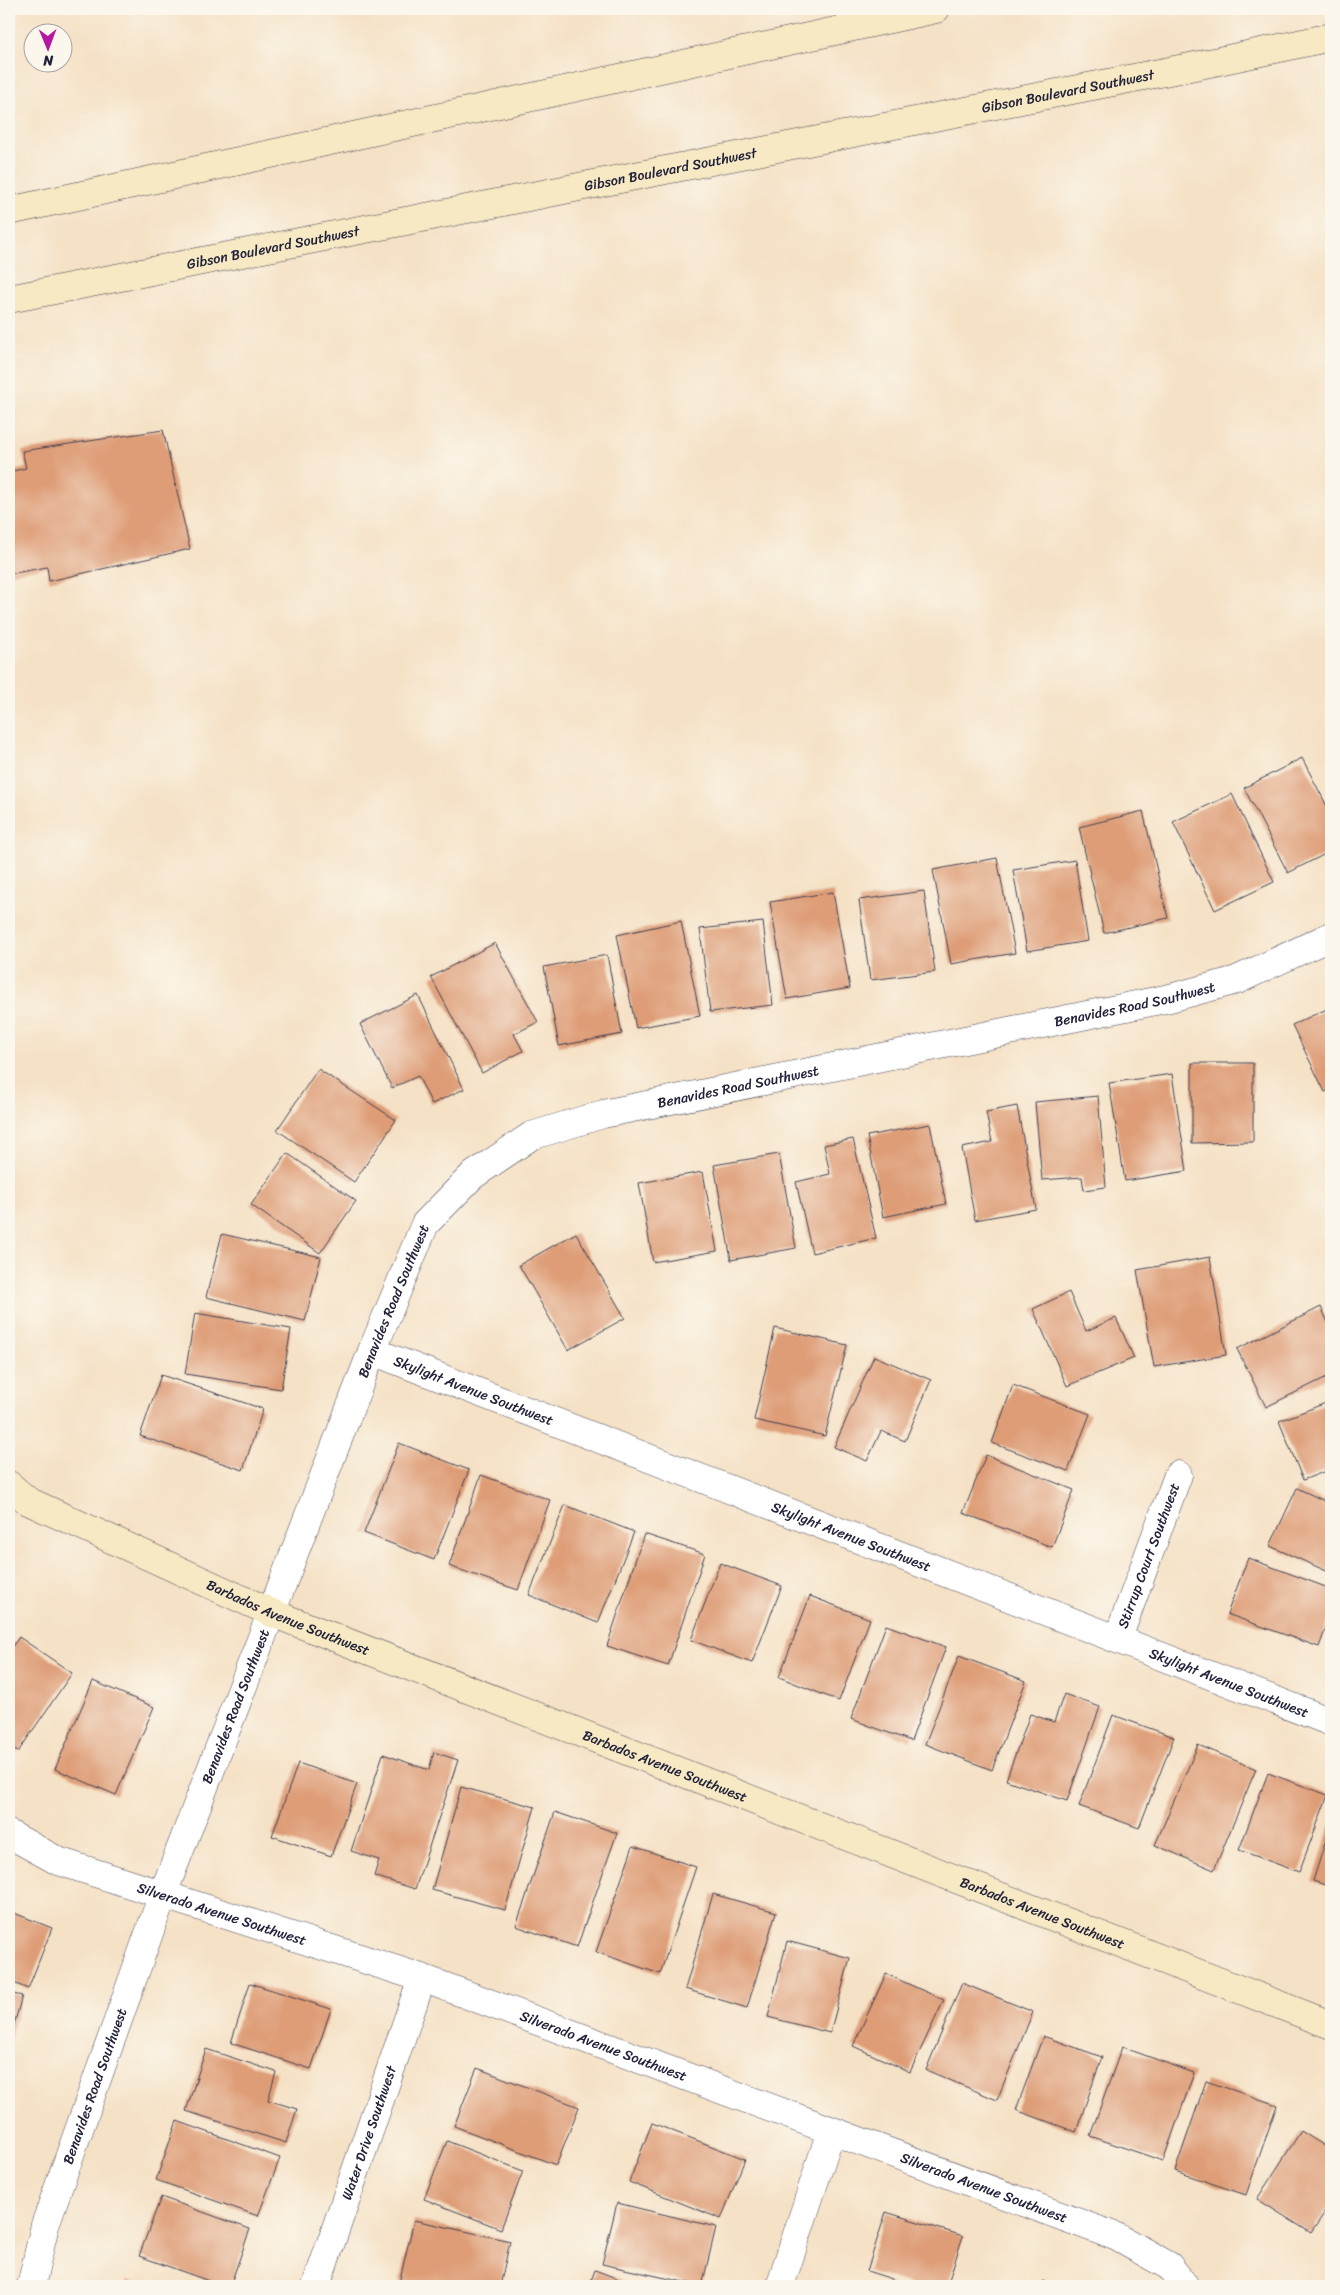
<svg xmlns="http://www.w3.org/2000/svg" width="1340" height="2295" font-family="Sriracha,sans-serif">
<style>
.building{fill:#de9d77}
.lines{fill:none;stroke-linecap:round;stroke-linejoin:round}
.street-casing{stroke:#423f50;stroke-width:29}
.secondary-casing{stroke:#423f50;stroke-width:29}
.street{stroke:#fff;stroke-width:28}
.secondary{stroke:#f6e9c3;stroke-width:28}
.labels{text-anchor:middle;stroke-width:4;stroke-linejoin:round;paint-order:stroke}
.street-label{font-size:14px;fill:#22223b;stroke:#fbf7ec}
</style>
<rect width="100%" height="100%" fill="#fbf7ec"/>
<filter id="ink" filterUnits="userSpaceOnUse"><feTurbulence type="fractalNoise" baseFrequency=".02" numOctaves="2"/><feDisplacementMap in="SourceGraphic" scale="10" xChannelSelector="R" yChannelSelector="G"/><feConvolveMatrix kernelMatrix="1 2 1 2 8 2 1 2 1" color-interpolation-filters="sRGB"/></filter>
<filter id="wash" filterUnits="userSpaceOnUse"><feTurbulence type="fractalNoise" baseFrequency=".0096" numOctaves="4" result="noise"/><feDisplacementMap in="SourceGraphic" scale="20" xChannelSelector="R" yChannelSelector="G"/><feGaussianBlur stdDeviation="1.12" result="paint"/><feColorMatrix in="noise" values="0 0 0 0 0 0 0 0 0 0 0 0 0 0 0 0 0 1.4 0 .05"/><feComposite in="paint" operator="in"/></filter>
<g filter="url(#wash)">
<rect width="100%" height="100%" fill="#f5e1c5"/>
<g id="blocks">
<!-- building -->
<g class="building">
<polygon points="163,430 190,549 49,581 47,567 9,574 9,472 26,468 22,451"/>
<polygon points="1302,758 1331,814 1331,851 1288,873 1244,788"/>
<polygon points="1232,794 1274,882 1215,910 1173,822"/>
<polygon points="1143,811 1168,918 1104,933 1079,827"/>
<polygon points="997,858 1015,953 951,964 933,870"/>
<polygon points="1075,860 1088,941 1027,951 1013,870"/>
<polygon points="924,891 935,972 870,980 859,900"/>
<polygon points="833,892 850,988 787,999 770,902"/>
<polygon points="681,921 700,1016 636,1028 617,935"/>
<polygon points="763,922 773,1005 710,1012 700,929"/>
<polygon points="495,943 538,1022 514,1034 523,1051 482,1073 431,977"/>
<polygon points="607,955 622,1034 559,1046 544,967"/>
<polygon points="418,995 464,1089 432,1104 418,1076 392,1088 360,1024"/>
<polygon points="1331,1007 1331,1089 1325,1092 1292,1025"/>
<polygon points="1192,1063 1253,1063 1253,1142 1192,1143"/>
<polygon points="318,1069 396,1120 354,1182 277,1130"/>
<polygon points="1172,1074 1187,1171 1125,1181 1109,1083"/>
<polygon points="1098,1096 1106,1187 1084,1190 1082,1177 1042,1180 1035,1102"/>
<polygon points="1017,1106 1036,1209 975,1220 962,1148 992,1142 986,1112"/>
<polygon points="930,1124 946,1204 883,1217 867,1136"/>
<polygon points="853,1139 876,1238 812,1253 796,1182 830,1174 824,1145"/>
<polygon points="287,1153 356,1201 320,1253 251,1205"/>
<polygon points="779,1154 796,1248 731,1260 714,1165"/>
<polygon points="703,1172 717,1251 653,1262 639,1183"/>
<polygon points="576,1233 625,1318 568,1350 519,1265"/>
<polygon points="222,1234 321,1257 305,1321 206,1297"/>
<polygon points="1210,1257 1226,1355 1154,1367 1137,1270"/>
<polygon points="1069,1292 1086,1331 1116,1318 1134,1358 1067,1386 1033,1309"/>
<polygon points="1321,1307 1331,1329 1331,1375 1266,1407 1237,1349"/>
<polygon points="195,1313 291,1329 281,1389 185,1374"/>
<polygon points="775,1328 847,1345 825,1436 754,1420"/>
<polygon points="874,1356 931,1380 905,1441 881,1431 867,1461 834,1447"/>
<polygon points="161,1375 263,1409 243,1470 140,1436"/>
<polygon points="1013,1385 1090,1414 1068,1471 992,1443"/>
<polygon points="1331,1401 1331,1469 1303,1480 1279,1421"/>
<polygon points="399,1443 469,1470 434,1560 364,1533"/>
<polygon points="986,1455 1074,1490 1052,1547 963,1513"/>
<polygon points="481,1475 550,1500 518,1590 449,1566"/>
<polygon points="1297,1488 1331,1504 1331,1573 1270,1546"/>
<polygon points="565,1505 634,1532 598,1623 529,1595"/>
<polygon points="644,1534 705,1554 668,1666 607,1646"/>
<polygon points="1248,1558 1331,1589 1331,1614 1319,1647 1227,1614"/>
<polygon points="720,1563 782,1586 752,1663 691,1640"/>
<polygon points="810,1596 870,1619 839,1701 779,1677"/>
<polygon points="886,1625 946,1647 911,1741 851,1719"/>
<polygon points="19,1637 72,1673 18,1752 9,1746 9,1651"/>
<polygon points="959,1656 1026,1681 992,1770 925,1744"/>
<polygon points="93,1681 154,1707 116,1795 55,1769"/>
<polygon points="1064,1694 1100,1707 1067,1801 1006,1780 1030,1714 1054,1722"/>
<polygon points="1113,1715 1174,1737 1139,1828 1079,1806"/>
<polygon points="1198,1745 1256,1769 1214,1870 1155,1845"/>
<polygon points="434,1752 458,1760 415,1889 374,1876 379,1860 351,1851 383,1754 429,1770"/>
<polygon points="298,1763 357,1784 331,1856 272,1836"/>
<polygon points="1268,1773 1328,1795 1299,1872 1239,1850"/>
<polygon points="461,1787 535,1807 505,1910 432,1890"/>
<polygon points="555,1812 617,1833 577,1947 516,1926"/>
<polygon points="1331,1824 1331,1887 1313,1881"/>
<polygon points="633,1846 696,1867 660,1974 596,1952"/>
<polygon points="713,1894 776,1912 747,2008 685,1989"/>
<polygon points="9,1911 52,1928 28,1989 9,1981"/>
<polygon points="787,1941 850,1958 830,2033 768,2017"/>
<polygon points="886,1974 944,2000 910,2072 853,2046"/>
<polygon points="250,1983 331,2009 311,2069 231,2043"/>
<polygon points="962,1983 1033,2012 997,2100 926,2070"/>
<polygon points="9,1993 22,1996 9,2043"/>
<polygon points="1043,2036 1102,2057 1076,2132 1016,2110"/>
<polygon points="1122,2047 1194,2073 1163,2161 1090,2136"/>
<polygon points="206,2049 276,2072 268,2100 297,2109 286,2143 186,2111"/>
<polygon points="477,2068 579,2107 556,2165 454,2126"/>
<polygon points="1206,2081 1277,2105 1246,2195 1175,2171"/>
<polygon points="177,2121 280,2158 258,2216 156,2180"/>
<polygon points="652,2123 745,2159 721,2219 629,2182"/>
<polygon points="1301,2131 1331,2150 1331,2203 1311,2233 1257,2199"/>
<polygon points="447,2141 523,2171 501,2229 424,2199"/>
<polygon points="161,2197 250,2229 230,2286 223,2286 139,2256"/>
<polygon points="617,2203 716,2227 702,2286 602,2264"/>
<polygon points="886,2212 963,2236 947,2286 914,2286 867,2271"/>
<polygon points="414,2220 510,2241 500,2286 412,2286 399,2283"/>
<polygon points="595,2270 637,2286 589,2286"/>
<polygon points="127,2280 152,2285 152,2286 125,2286"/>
<polygon points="1043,2281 1056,2286 1041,2286"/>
</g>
</g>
</g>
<g filter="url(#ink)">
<use href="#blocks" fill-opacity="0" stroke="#423f50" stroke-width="1"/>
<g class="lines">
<!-- street casing -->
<g class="street-casing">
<g id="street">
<path id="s1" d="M 372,1351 L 1331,1722"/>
<path id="s2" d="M 1118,1638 L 1178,1475"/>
<path id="s3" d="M 9,1834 L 58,1861 L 422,1978 L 1117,2237 L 1169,2266 L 1185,2286"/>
<path id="s4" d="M 31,2286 L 45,2225 L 163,1894 L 372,1351 L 425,1224 L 472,1176 L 531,1136 L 603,1114 L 1170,998 L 1237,980 L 1331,936"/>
<path id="s5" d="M 316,2286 L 422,1978"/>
<polyline points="780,2286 831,2131"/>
</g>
</g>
<!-- secondary casing -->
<g class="secondary-casing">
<g id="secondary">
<polyline points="9,211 936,9"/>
<path id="s6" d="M 9,299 L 1200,65 L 1331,37"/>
<path id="s7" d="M 9,1485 L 28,1501 L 272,1613 L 1331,2025"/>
</g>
</g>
<!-- street -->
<use href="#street" class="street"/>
<!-- secondary -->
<use href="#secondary" class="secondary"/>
</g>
</g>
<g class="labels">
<!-- street labels -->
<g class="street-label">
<text dy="5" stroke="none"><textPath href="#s6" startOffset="1079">Gibson Boulevard Southwest</textPath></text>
<text dy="5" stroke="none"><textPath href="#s6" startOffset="674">Gibson Boulevard Southwest</textPath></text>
<text dy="5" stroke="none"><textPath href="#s6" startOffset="269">Gibson Boulevard Southwest</textPath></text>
<text dy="5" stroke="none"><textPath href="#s4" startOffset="1890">Benavides Road Southwest</textPath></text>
<text dy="5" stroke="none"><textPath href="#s4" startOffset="1485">Benavides Road Southwest</textPath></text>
<text dy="5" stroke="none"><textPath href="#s4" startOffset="1050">Benavides Road Southwest</textPath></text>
<text dy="5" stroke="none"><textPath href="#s1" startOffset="109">Skylight Avenue Southwest</textPath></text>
<text dy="5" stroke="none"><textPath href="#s1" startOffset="514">Skylight Avenue Southwest</textPath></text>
<text dy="5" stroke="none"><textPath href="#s2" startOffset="88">Stirrup Court Southwest</textPath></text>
<text dy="5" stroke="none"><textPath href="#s7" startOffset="310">Barbados Avenue Southwest</textPath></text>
<text dy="5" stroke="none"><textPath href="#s1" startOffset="919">Skylight Avenue Southwest</textPath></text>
<text dy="5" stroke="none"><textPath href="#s4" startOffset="615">Benavides Road Southwest</textPath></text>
<text dy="5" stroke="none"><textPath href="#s7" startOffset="715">Barbados Avenue Southwest</textPath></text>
<text dy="5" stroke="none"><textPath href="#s3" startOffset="228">Silverado Avenue Southwest</textPath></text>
<text dy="5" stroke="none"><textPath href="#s7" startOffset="1120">Barbados Avenue Southwest</textPath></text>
<text dy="5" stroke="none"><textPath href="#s3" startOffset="632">Silverado Avenue Southwest</textPath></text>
<text dy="5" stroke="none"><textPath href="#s4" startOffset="210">Benavides Road Southwest</textPath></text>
<text dy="5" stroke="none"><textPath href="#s5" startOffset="162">Water Drive Southwest</textPath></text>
<text dy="5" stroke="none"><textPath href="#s3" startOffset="1038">Silverado Avenue Southwest</textPath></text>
</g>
</g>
<!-- margin -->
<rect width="1340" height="2295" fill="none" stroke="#fbf7ec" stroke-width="30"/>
<!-- north arrow -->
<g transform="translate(48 48) rotate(179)"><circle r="24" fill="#fbf7ec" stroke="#a4a2a5"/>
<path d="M0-4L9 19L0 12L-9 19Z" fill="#b5179e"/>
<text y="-8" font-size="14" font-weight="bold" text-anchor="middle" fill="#22223b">N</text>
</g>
</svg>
